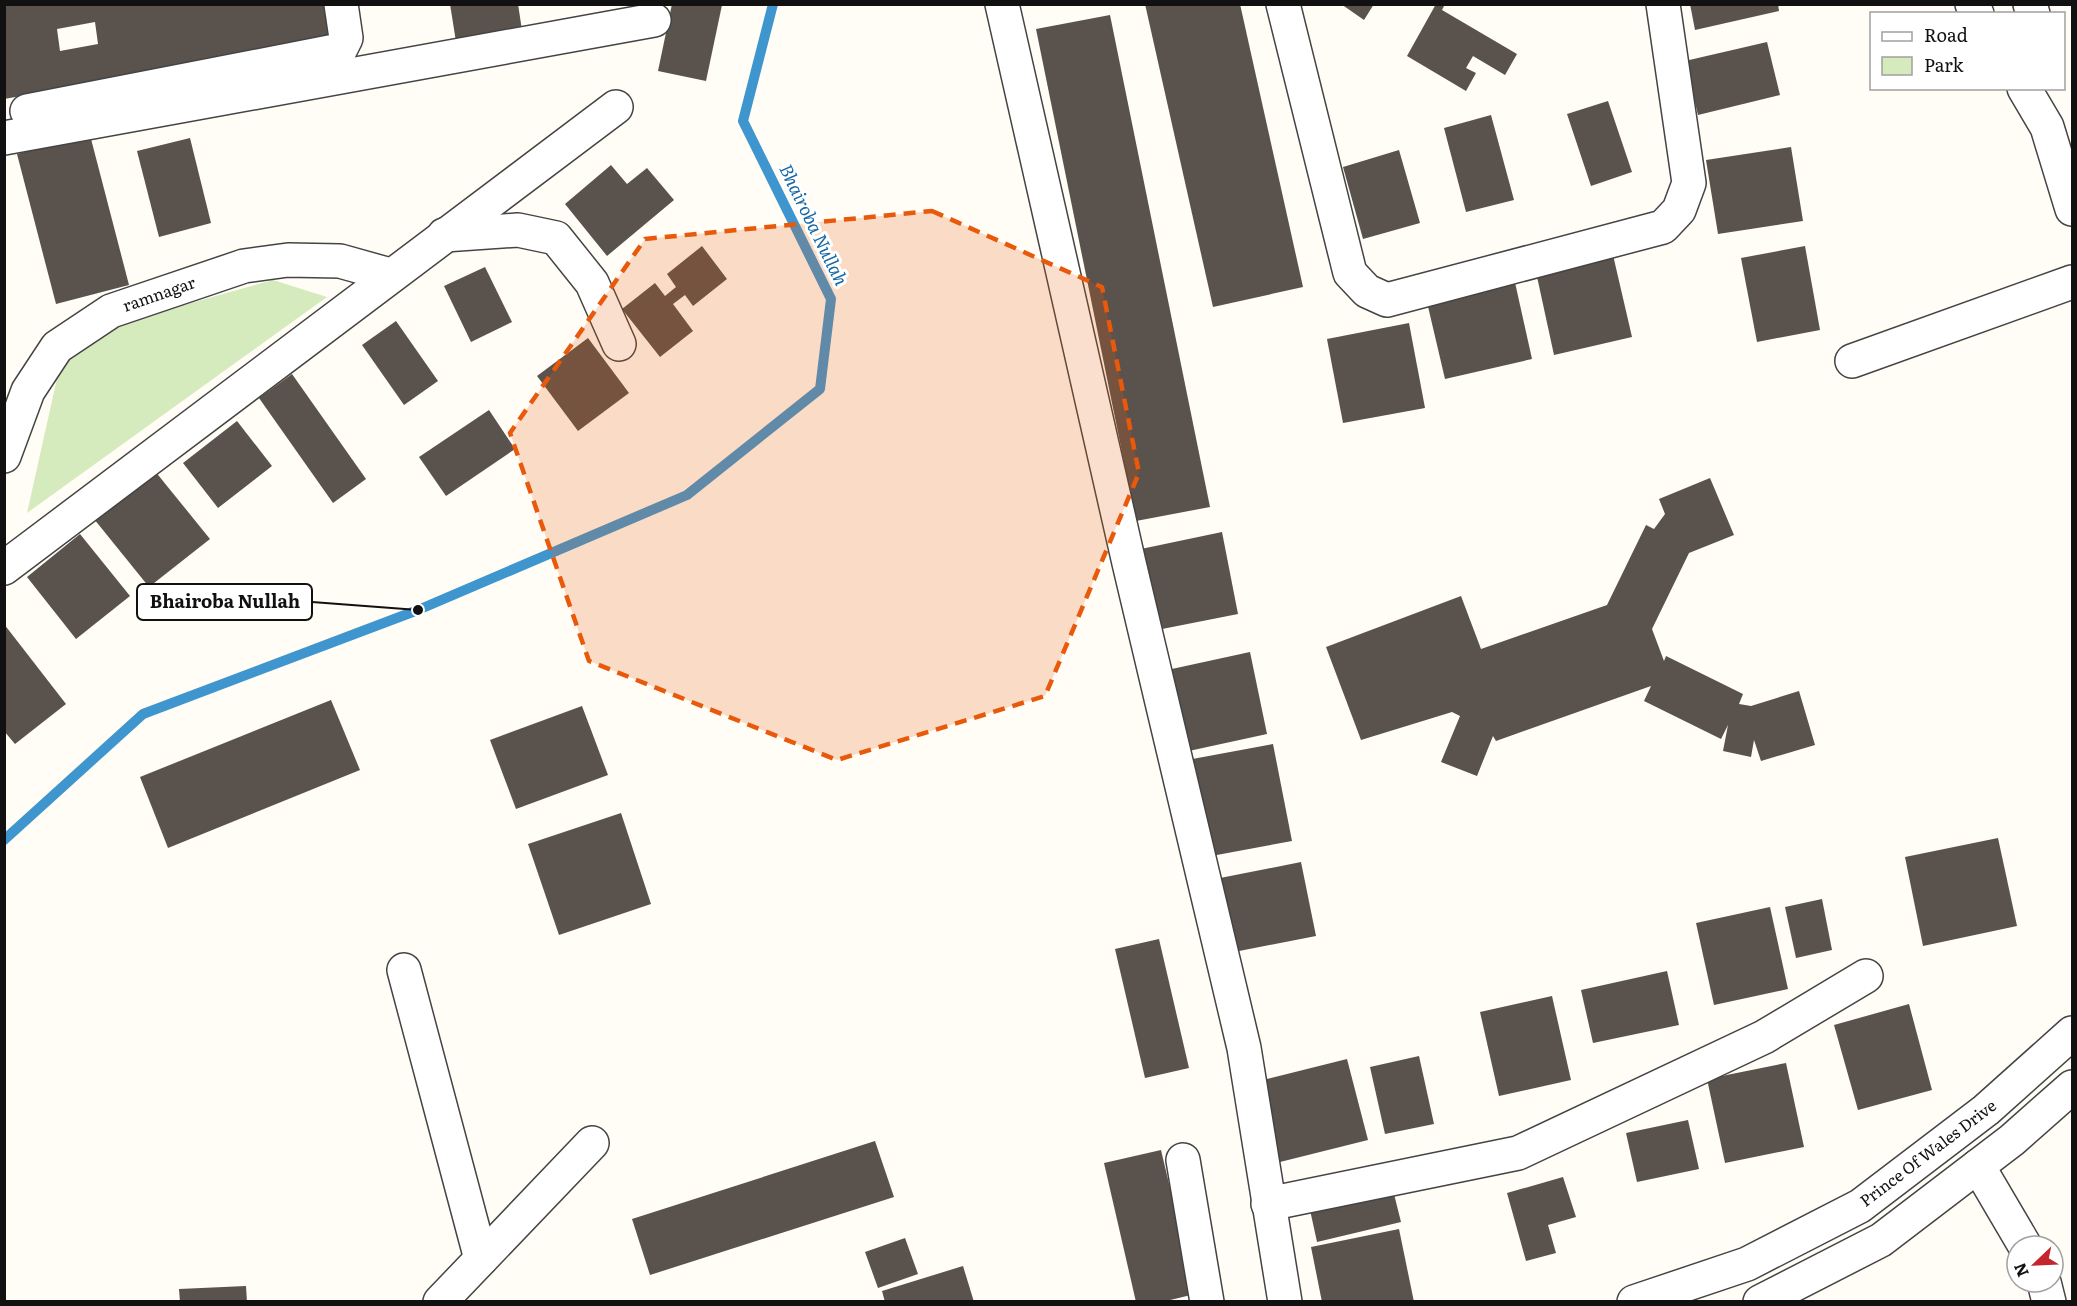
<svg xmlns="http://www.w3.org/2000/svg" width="2077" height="1306" font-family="Literata,serif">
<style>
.green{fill:#d5ebbd}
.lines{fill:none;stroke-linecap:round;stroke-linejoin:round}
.stream{stroke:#3f96cf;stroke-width:10}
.building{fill:#5a524d;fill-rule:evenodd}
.minor-casing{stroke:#444;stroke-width:36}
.minor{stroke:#fff;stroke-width:33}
.marked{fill:#e8590c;fill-opacity:0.2;stroke:#e8590c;stroke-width:4.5;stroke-dasharray:12 8;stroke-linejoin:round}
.labels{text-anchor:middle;stroke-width:6;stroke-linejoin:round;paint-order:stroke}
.street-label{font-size:16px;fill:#111;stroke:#fff}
.water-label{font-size:18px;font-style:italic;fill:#1768a6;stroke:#fff}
.leader{fill:none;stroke:#111;stroke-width:2}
.callout-dot{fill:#111;stroke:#fff;stroke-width:2}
.callout{fill:#fff;stroke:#111;stroke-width:2}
.callout-label{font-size:18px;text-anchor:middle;font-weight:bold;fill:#111}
</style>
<rect width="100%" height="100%" fill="#fffdf5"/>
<!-- green -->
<polygon class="green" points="273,280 327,297 27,513 66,338"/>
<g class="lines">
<!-- stream -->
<polyline class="stream" points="4,840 143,714 418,610 687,495 820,389 831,299 743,121 773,4"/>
</g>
<!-- building -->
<g class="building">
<path d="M 4,4 L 327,4 L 333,42 L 4,99 ZM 95,22 L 98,44 L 60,51 L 57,29 Z"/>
<polygon points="450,4 518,4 523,37 457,48"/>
<polygon points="672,4 722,5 706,81 658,71"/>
<polygon points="1145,4 1240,4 1303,287 1213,307"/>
<polygon points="1341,4 1374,4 1364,20"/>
<polygon points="1436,4 1445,4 1442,10 1517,54 1505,75 1473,56 1466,68 1476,73 1466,91 1407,56"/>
<polygon points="1690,4 1778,4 1779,11 1695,30"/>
<polygon points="1110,15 1210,507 1136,521 1036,29"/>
<polygon points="1767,42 1780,95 1698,115 1685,61"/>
<polygon points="1608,101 1632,172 1591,186 1567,114"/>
<polygon points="1491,115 1514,200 1466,212 1444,128"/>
<polygon points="90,135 129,285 56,304 17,154"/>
<polygon points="190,138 211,223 159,237 137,151"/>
<polygon points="1791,147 1803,221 1718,234 1706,160"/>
<polygon points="1399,150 1420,223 1363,239 1343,167"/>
<polygon points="611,165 627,184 647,168 674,200 607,256 565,204"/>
<polygon points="702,246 727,279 693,306 685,295 673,304 693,331 660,357 622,309 655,283 665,296 676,287 667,274"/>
<polygon points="1805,246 1820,330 1757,342 1741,258"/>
<polygon points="1613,255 1632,337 1554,355 1536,272"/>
<polygon points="485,267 512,322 471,342 444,286"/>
<polygon points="1514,278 1532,359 1445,379 1426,298"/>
<polygon points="396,321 438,381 404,405 362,345"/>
<polygon points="1409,323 1425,408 1343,423 1327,339"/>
<polygon points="588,338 629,393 578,431 537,376"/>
<polygon points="292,374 366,479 333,503 259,398"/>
<polygon points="489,410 515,449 446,496 419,457"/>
<polygon points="237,421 272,466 218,508 183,463"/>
<polygon points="150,465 210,539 149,587 90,514"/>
<polygon points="1710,478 1734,535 1689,553 1652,629 1664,661 1666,656 1743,694 1739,704 1751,706 1799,691 1815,745 1761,761 1754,740 1751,757 1723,751 1728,725 1721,739 1644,701 1651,686 1496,741 1493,736 1477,776 1441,762 1460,716 1452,712 1361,740 1326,647 1461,596 1481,649 1607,605 1646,525 1654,529 1665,514 1659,499"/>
<polygon points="1222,532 1238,614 1157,630 1141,549"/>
<polygon points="80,534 130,596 76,639 27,577"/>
<polygon points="4,624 66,704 15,744 4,731"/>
<polygon points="1250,652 1267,734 1175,754 1158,672"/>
<polygon points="331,700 360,770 168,848 140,777"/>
<polygon points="582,706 608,775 516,809 490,740"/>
<polygon points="1273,744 1292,841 1206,857 1187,760"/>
<polygon points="621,813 651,904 559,935 528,844"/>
<polygon points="1998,838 2017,926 1923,946 1905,857"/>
<polygon points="1301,862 1316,936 1224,954 1210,880"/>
<polygon points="1822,899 1832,950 1796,958 1785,907"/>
<polygon points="1770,907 1788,989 1714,1005 1696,923"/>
<polygon points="1159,939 1189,1068 1145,1078 1115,949"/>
<polygon points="1667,971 1679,1025 1593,1043 1581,990"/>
<polygon points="1552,996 1571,1080 1499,1096 1480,1012"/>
<polygon points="1909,1004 1932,1090 1858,1110 1834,1025"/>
<polygon points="1419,1056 1434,1124 1385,1134 1370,1067"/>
<polygon points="1347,1059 1368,1140 1276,1163 1255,1082"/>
<polygon points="1786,1063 1804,1147 1725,1163 1707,1079"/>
<polygon points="1688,1120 1699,1169 1637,1182 1626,1133"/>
<polygon points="875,1141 894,1197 650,1275 632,1219"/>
<polygon points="1161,1150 1195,1294 1162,1302 1136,1302 1104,1163"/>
<polygon points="1563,1177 1576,1217 1548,1225 1556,1253 1526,1261 1507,1193"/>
<polygon points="1393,1190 1401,1222 1317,1242 1310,1210"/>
<polygon points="1399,1229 1414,1302 1322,1302 1311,1247"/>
<polygon points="905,1238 918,1274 878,1288 865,1252"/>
<polygon points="963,1266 974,1302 885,1302 882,1291"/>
<polygon points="246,1286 247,1302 180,1302 179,1289"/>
</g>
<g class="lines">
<!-- minor casing -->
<g class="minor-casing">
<g id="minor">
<polyline points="1002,4 1129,563 1244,1048 1285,1302"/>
<polyline points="1283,4 1350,273 1367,291 1387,300 1663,227 1679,210 1689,183 1663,4"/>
<polyline points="1972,4 1977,14"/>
<polyline points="2030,4 2033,14"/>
<polyline points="2024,88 2047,127 2072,209"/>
<polyline points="27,111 340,50 346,38 341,4"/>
<polyline points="4,138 654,20"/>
<polyline points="444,235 518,230 556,238 592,283 619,344"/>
<polyline points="1852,361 2072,282"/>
<polyline points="4,456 28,391 57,347 111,311 244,266 288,260 340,261 390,275"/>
<polyline points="4,568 616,107"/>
<polyline points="404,970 481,1259"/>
<polyline points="1183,1160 1207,1302"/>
<polyline points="1978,1166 2025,1246"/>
<polyline points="1268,1204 1518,1153 1764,1037 1866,976"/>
<polyline points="2044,1282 2049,1302"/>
<polyline points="440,1302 592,1143"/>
<polyline points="1634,1302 1747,1264 1860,1206 1986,1110 2072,1033"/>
<polyline points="1760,1302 1881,1240 2012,1140 2072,1087"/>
</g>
</g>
<!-- minor -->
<use href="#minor" class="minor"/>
</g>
<!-- marked area -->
<path class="marked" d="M 932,211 L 1102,287 L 1139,473 L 1045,696 L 837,760 L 589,661 L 510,433 L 645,239 Z"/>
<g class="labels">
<!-- street labels -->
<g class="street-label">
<text transform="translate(159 294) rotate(-19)" y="6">ramnagar</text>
<text transform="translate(1928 1153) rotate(-37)" y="6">Prince Of Wales Drive</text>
</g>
<!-- water labels -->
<g class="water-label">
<text transform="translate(813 225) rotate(64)" y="6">Bhairoba Nullah</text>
</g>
</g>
<!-- callouts -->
<path class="leader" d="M418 610L312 602"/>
<circle class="callout-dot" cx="418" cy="610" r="6"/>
<rect class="callout" x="137" y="584" width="175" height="36" rx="6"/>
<g class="callout-label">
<text x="225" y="608">Bhairoba Nullah</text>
</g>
<!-- border -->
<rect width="2077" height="1306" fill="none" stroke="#111111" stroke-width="12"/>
<!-- legend -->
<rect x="1870" y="12" width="195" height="78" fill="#ffffff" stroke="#a0a0a0" stroke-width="1.5"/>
<rect x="1882" y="32" width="30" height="9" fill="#ffffff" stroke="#a0a0a0" stroke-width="1.5"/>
<text x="1924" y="42" font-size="18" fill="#111111">Road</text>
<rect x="1882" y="57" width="30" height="18" fill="#d5ebbd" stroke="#a0a0a0" stroke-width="1.5"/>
<text x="1924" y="72" font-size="18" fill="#111111">Park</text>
<!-- north arrow -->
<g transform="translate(2035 1264) rotate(247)"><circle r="28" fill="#ffffff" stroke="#a0a0a0" stroke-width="1.5"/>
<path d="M0-4.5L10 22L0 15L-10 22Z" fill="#c4262e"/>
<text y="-9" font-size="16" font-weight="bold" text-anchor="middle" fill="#111111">N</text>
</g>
</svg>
